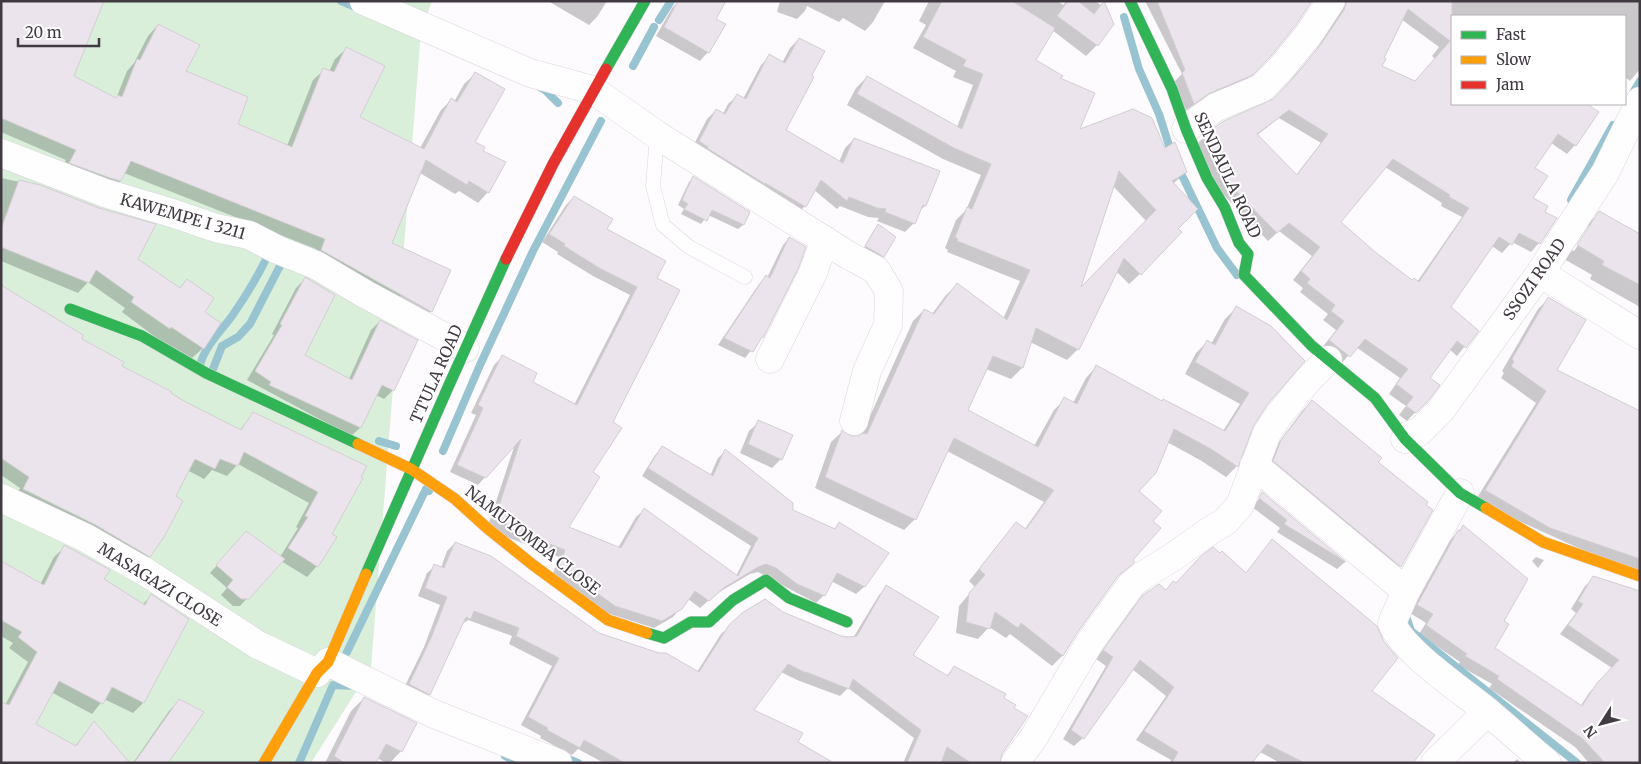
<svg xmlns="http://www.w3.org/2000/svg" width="1641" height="764" font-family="Merriweather,serif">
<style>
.green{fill:#d9efda}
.shadow{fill:#0003;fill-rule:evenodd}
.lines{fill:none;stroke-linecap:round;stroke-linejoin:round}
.stream{stroke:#98c4d1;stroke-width:8}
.building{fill:#ece4ec;stroke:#d3ced3;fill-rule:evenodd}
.lane-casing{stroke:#dbd6dc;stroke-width:15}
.street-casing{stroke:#dbd6dc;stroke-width:29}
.fast-casing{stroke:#dbd6dc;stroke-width:12}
.slow-casing{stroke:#dbd6dc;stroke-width:12}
.jam-casing{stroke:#dbd6dc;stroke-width:12}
.lane{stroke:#fffeff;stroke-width:14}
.street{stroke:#fffeff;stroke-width:28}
.fast{stroke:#30b455;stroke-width:11}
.slow{stroke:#ff9f0a;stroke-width:11}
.jam{stroke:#e5322d;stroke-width:11}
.labels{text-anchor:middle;stroke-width:4;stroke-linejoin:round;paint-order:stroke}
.street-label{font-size:16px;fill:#413a42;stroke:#fff}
</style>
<rect width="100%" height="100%" fill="#fdfbfd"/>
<!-- green -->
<polygon class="green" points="1,1 432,1 421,31 371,668 311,763 1,763"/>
<!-- shadow -->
<g class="shadow">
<polygon points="548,1 607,1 597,17 589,25"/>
<polygon points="679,1 724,24 708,52 700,61 656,36 672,8"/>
<polygon points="780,1 885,1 873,22 865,31 843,18 839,22 807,6 805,11 797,19 777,12"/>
<path d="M 929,1 L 1058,1 L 1063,5 L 1067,1 L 1095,1 L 1108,10 L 1097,45 L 1086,56 L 1052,30 L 1034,61 L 1059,79 L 1078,132 L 1164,150 L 1186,172 L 1173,184 L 1176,229 L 1140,274 L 1129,284 L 1116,271 L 1078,349 L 1067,360 L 1030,342 L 1022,368 L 1011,379 L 986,369 L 966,411 L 1034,446 L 1054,410 L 1065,399 L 1073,403 L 1086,378 L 1096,367 L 1162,402 L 1223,431 L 1240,404 L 1185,374 L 1196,353 L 1207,342 L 1211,344 L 1225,319 L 1236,308 L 1266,404 L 1253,424 L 1237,466 L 1226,477 L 1200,460 L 1167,442 L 1137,491 L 1152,521 L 1131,560 L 1133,562 L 1114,580 L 1076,632 L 1062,656 L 1052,666 L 1010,634 L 1006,638 L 989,627 L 978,639 L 956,633 L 959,606 L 975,587 L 969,581 L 1006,535 L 1017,524 L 1024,530 L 1044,502 L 947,451 L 915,519 L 904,530 L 815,488 L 831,442 L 842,432 L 850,437 L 861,436 L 913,321 L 924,310 L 932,314 L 946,295 L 957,285 L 1003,319 L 1020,281 L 947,252 L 948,250 L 945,248 L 956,220 L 966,210 L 981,175 L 943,159 L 847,105 L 856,88 L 867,77 L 957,127 L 973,85 L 953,77 L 956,71 L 913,48 L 926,25 L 919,21 ZM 1113,186 L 1146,221 L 1078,292 Z"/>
<polygon points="1145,1 1311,1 1270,55 1243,83 1200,101 1185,111 1174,82 1182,74"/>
<path d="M 1336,1 L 1640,1 L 1640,69 L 1630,81 L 1625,77 L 1625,16 L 1452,16 L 1452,104 L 1584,104 L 1597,112 L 1575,145 L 1567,154 L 1551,143 L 1534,168 L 1531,198 L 1544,212 L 1539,243 L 1531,252 L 1512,242 L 1502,253 L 1492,246 L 1449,308 L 1477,331 L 1457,356 L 1449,349 L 1428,378 L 1428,399 L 1407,421 L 1399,415 L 1406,406 L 1389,394 L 1400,378 L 1356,347 L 1340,365 L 1321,349 L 1336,330 L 1323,320 L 1328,314 L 1300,292 L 1303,288 L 1293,280 L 1312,256 L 1279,231 L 1268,241 L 1220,191 L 1197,144 L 1206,135 L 1273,100 L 1314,53 L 1336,19 L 1339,11 ZM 1401,19 L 1439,47 L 1432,56 L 1435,59 L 1415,82 L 1381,66 L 1382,59 ZM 1279,118 L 1321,143 L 1296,175 L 1256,136 ZM 1385,167 L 1442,203 L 1441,206 L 1462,217 L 1417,282 L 1412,281 L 1373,252 L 1339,222 Z"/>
<polygon points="1,3 72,77 116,99 127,71 134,63 148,36 158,25 184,72 237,124 287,146 313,80 324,70 329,72 335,59 346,49 359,118 420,148 441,110 451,100 454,102 464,84 475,74 473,142 482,151 488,192 478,203 459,191 455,194 420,173 391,244 449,271 431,311 420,322 311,261 316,249 124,173 120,181 110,191 60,173 66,160 1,132"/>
<polygon points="799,39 784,131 839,162 845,148 854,139 938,171 925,206 919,211 914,223 905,232 877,221 879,218 868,217 840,206 837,209 814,190 805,206 796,215 691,150 707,119 716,110 723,114 728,104 737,96 743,99 761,65 770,56 782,63 790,48"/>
<polygon points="1,178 39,186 137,260 178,289 187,281 203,313 219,324 203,348 192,358 158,339 122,312 125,308 88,282 78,293 1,261"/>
<polygon points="693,178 749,213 743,225 738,229 708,215 701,224 681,214 684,209 678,205 689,182"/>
<polygon points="574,197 655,278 612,422 567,528 618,548 636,517 644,510 736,576 751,546 642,476 655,455 662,448 710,476 718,458 726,451 792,511 833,530 839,524 887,554 864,587 856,594 831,581 824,595 816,603 758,572 750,574 716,594 700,608 688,599 673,617 654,628 607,613 553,573 559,557 507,537 489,523 515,444 478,485 450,472 476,415 471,413 494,365 502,357 531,382 574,405 630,295 593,276 557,254 558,252 542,242 566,205"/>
<path d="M 1599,213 L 1640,235 L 1640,307 L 1590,279 L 1592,275 L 1564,259 L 1586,226 ZM 1588,226 L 1591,226 L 1574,251 L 1572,250 Z"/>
<polygon points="878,225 883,256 878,260 862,251 874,230"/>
<polygon points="789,238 762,337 745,358 718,345 759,284 766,277 767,278 783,245"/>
<polygon points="305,279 303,355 349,379 371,330 380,321 393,390 384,399 376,395 360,428 351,436 247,380 274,335 272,334 296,288"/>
<polygon points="1,286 120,366 239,431 253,414 365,466 330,535 317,566 307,577 281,561 240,606 233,606 221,595 227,588 210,573 239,541 280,557 298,528 296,527 309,503 238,464 227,476 212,470 204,479 187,470 149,556 139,566 13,500 20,488 1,475"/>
<polygon points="1549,298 1555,371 1640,412 1640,576 1475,501 1536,403 1501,378 1504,373 1502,371 1538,309"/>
<polygon points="1312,401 1376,462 1400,566 1392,575 1265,470 1273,450 1303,410"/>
<polygon points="759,422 781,459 772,468 740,453 749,431"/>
<polygon points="1263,494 1345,562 1337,569 1277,532 1280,528 1252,507"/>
<polygon points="1463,527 1502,621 1493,648 1580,707 1589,693 1612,668 1560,634 1576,613 1571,609 1585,586 1594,578 1640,592 1640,763 1589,763 1575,747 1489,688 1492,684 1458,665 1460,662 1419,634 1426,623 1410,613 1450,540"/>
<polygon points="1272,541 1370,691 1411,763 1280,763 1260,752 1252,763 1170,763 1171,760 1136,740 1166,696 1132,669 1083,738 1074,746 1063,739 1106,666 1096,659 1134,606 1143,597 1165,591 1175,585 1245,574"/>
<polygon points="455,543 598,634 697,672 721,634 730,626 782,614 841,638 853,638 879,595 887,587 911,655 946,676 955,668 1001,753 999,763 903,763 914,738 848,688 840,696 797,680 781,672 752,710 797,743 816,763 604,763 578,749 572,755 540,738 541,736 521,725 552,666 509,644 512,636 468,620 461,625 429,694 422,702 402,692 424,647 440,605 418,596 427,573 435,566 441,568 447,551"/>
<polygon points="65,547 102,579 142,605 151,596 143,703 133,713 104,699 92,714 51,692 34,724 75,746 94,723 129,763 1,763 5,705 28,662 9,648 13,643 1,636 1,563 40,585 54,557"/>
<polygon points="1536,557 1544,560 1538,568 1532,561"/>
<polygon points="364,698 401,751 390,763 386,763 377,758 374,763 325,763 351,711"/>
<polygon points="179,701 166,763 133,763 169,711"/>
<polygon points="1517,759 1521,763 1513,763"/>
</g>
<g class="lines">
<!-- stream -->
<g class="stream">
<polyline points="341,1 360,9"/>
<polyline points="1124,17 1139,69 1159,114 1172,155"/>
<polyline points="659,20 671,1"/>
<polyline points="633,66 654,27"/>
<polyline points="538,86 545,90 558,103"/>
<polyline points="1631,96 1640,81"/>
<polyline points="1178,167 1217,248 1237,275"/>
<polyline points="1571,200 1613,125"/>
<path d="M 200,365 C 205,346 221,331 232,316 C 246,296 258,276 268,255"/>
<polyline points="213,369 222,346 238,337 250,324 283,260"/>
<polyline points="379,441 396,446"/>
<polyline points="443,451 480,365 533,251 601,121"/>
<polyline points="1405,613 1411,631 1577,763"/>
<polyline points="347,652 426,489 429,491"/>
<polyline points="505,756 519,763"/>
<polyline points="561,756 578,763"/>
<polyline points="299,763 333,685 354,686"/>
</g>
</g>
<!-- building -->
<g class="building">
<polygon points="1,1 104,1 74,76 116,98 118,95 122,97 137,59 140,60 158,24 200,45 186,71 248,97 238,124 292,147 323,68 334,72 346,47 385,66 360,117 424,149 451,98 457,102 475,72 505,89 475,142 485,147 483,151 506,162 489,193 469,181 467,185 426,160 392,243 451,270 432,312 321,250 325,239 131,161 121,181 110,178 69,163 76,150 1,118"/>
<polygon points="678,1 726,1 716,19 726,24 709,53 664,27"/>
<path d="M 942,1 L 1012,1 L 1055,28 L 1036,60 L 1063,76 L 1060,78 L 1095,93 L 1080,129 L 1133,109 L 1152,118 L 1165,148 L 1175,142 L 1187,172 L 1172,181 L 1198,209 L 1178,229 L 1182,232 L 1141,275 L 1124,258 L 1079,350 L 1036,328 L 1023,368 L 993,356 L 968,410 L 1038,447 L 1064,397 L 1077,404 L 1096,365 L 1162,401 L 1163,399 L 1225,431 L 1249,393 L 1195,362 L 1207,340 L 1215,345 L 1236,306 L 1271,326 L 1305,361 L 1267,405 L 1254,425 L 1238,467 L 1211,449 L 1174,429 L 1156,473 L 1139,491 L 1162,511 L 1153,521 L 1161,528 L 1133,560 L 1135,562 L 1118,576 L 1077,633 L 1063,656 L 1021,623 L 1018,628 L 995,612 L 990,629 L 966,622 L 969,593 L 985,575 L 979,569 L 1016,522 L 1026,529 L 1054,490 L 954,438 L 916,520 L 825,477 L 842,430 L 851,436 L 858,436 L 864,433 L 867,434 L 924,309 L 934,314 L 957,283 L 1007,320 L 1030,270 L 957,241 L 958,239 L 955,237 L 967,207 L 972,209 L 991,164 L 954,148 L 857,94 L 867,76 L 962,129 L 983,74 L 963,66 L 966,60 L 923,37 ZM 1119,171 L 1156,210 L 1081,287 Z"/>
<polygon points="1068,1 1078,1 1094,14 1104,1 1114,24 1098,46 1057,16"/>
<polygon points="1157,1 1312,1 1296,25 1271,56 1253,75 1210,93 1194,104 1182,73 1185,70"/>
<path d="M 1347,1 L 1452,1 L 1452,104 L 1587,104 L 1599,112 L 1576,146 L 1558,134 L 1535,168 L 1548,176 L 1533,198 L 1548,206 L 1545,212 L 1557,218 L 1540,244 L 1519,233 L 1512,245 L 1499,237 L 1451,307 L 1479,331 L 1466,348 L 1457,341 L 1430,378 L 1440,385 L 1429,400 L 1416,413 L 1406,406 L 1413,397 L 1396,384 L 1408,369 L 1365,339 L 1350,357 L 1329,340 L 1344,321 L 1331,311 L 1335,305 L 1307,283 L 1310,279 L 1301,271 L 1320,247 L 1289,223 L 1277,233 L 1228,183 L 1221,171 L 1205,134 L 1224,121 L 1273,99 L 1295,76 L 1321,44 L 1344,10 ZM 1408,9 L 1450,41 L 1415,81 L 1382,66 L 1386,59 L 1384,58 ZM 1289,110 L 1328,134 L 1297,175 L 1257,134 ZM 1393,159 L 1450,195 L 1449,197 L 1469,208 L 1419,282 L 1414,278 L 1412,280 L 1374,251 L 1341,222 Z"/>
<polygon points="799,38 825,51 812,75 814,77 786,130 843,163 854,138 940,171 926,206 923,205 915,224 885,212 886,209 877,208 849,197 847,201 821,180 806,207 765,183 765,184 707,148 708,147 699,141 716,109 725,114 737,94 746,99 769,54 785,63"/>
<polygon points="693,176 750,212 744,225 712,210 707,221 684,209 688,204 682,200"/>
<polygon points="19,180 40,185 99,208 156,224 138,259 180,288 187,279 214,298 205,312 221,323 204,349 171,327 170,329 131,302 134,297 96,270 89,283 1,247 1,229"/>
<polygon points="574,196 613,219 607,229 666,261 657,278 680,290 613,422 622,428 593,472 600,477 569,527 621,548 644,508 738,576 758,538 648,468 662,446 713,476 725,449 793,503 793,510 835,529 839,522 889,553 865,587 837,573 825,596 797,584 776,568 766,564 758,567 725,587 709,601 695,591 682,609 662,621 615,606 560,566 565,550 514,530 496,515 521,439 486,478 457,465 483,408 478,405 502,355 537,373 533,382 577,405 637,287 601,269 564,246 565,244 549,234"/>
<polygon points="1599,211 1640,234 1640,285 1602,265 1604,261 1577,245"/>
<polygon points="878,224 896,237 884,257 865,246"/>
<polygon points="789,237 806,247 798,269 763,338 762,337 753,352 724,338 766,275 770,278"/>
<polygon points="305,277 335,295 305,355 352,380 380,320 418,340 394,391 382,385 361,428 269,385 271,382 255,371 282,325 280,324"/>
<polygon points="1,285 83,335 82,339 124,362 122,366 172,392 171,393 184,401 241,430 253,412 367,466 361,477 363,478 332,534 337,537 318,567 288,548 308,517 305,516 318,492 244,452 238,466 220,459 215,469 195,459 176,496 183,501 164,537 150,557 94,524 23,489 29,477 1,458"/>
<polygon points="1548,297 1586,320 1557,370 1640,411 1640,559 1550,528 1485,490 1546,391 1511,366 1514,362 1512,359"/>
<polygon points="1312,400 1382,458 1378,462 1428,502 1426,505 1433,510 1401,567 1273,461 1281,440"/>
<polygon points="758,420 793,435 782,460 748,444"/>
<polygon points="1262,492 1346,562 1284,524 1287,520 1259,498"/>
<polygon points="1463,525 1528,579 1504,621 1509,624 1495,648 1582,706 1597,683 1619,660 1568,625 1583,604 1578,601 1593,576 1640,591 1640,763 1605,763 1583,739 1497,679 1499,676 1465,656 1467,654 1426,625 1433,614 1417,605 1458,530 1460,531"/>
<polygon points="246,531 285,559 249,599 241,599 227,587 233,580 216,565"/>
<polygon points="1272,539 1377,626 1384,642 1398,658 1372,691 1435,735 1413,763 1305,763 1267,744 1252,763 1172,763 1178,752 1144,731 1174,687 1140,660 1084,739 1071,730 1113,657 1103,650 1142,596 1159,584 1166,590 1173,581 1176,583 1200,557 1213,547 1220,553 1222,551 1246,573"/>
<polygon points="455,542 491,556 599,633 659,653 666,653 699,672 729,625 742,613 765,599 783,612 841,636 849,637 857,636 886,585 939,617 913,655 948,676 954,666 1006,694 1004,698 1016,705 1014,708 1028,716 1002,754 1000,763 971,763 947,747 941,763 907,763 921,730 853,679 849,689 806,672 806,673 788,664 754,710 803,733 798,742 834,763 625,763 584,740 580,748 547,730 548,728 528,717 559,658 516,636 519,628 474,611 471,619 466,617 430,695 409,684 431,638 447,597 425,588 434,564 444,568"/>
<polygon points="64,545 110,570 104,579 145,605 151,594 189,619 144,703 112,687 103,704 59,681 36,724 76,746 94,721 130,763 1,763 1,702 9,705 37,652 18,637 22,632 1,620 1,561 44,585"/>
<polygon points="364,697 417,723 402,752 386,744 376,763 345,763 334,756"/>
<polygon points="179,699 204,712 168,763 134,763"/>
</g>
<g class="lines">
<!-- lane casing -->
<g class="lane-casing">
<polyline id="lane" points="657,135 653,186 663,225 689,247 745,277"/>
</g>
<!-- street casing -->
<g class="street-casing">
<g id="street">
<polyline points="364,1 530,73 593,90 657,135 848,255 876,270 889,291 888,325 867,371 854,421"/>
<polyline points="1186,129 1216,107 1262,88 1283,66 1309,34 1331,1"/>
<polyline points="1,153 105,193 172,213 216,228 249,235 278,250 316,265 365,294 465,348"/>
<polyline points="1540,273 1640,335"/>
<polyline points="770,359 812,275 825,240"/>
<polyline points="1405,439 1409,435 1419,432 1441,410 1540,273 1605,173 1640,101"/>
<polyline points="1254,465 1406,591"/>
<path d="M 1460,493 L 1406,591 L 1392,623 C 1402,651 1464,692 1488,712 C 1508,729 1527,746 1547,763"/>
<polyline points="1,498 86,538 147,573 258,645 317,673"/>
<polyline points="328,662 434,714 558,763"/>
<polyline points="1015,763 1034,737 1090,642 1131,585 1142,576 1173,557 1208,532 1226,521 1240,505 1267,433 1279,415 1308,380 1328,360"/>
<polyline points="1435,763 1487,712"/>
</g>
</g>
<!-- fast casing -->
<g class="fast-casing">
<g id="fast">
<polyline points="1130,1 1172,89 1186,129 1207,178 1225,208 1239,243 1248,254 1244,275 1312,346 1375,398 1405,439 1460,493 1486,508"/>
<polyline points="606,69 645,1"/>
<polyline points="70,309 142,336 206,373 358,444"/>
<polyline points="366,574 449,385 506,259"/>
<polyline points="647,633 664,638 691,622 709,622 733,600 766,580 789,598 847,622"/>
</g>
</g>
<!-- slow casing -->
<g class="slow-casing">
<g id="slow">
<polyline points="358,444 411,469 455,499 487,528 533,565 608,620 647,633"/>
<polyline points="1486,508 1543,542 1640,576"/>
<polyline points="264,763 317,673 328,662 366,574"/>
</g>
</g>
<!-- jam casing -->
<g class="jam-casing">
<polyline id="jam" points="506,259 553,164 606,69"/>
</g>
<!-- lane -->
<use href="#lane" class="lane"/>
<!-- street -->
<use href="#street" class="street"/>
<!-- fast -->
<use href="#fast" class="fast"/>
<!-- slow -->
<use href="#slow" class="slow"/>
<!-- jam -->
<use href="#jam" class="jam"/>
</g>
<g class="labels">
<!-- street labels -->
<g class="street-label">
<text transform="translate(1228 175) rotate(65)" y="6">SENDAULA ROAD</text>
<text transform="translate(183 216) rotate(16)" y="6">KAWEMPE I 3211</text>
<text transform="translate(1534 279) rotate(-55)" y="6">SSOZI ROAD</text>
<text transform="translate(436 374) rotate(-66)" y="6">TTULA ROAD</text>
<text transform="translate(533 540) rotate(38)" y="6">NAMUYOMBA CLOSE</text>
<text transform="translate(160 584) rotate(32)" y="6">MASAGAZI CLOSE</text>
</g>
</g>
<!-- border -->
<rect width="1641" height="764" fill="none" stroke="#413a42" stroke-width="5"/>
<!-- legend -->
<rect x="1451" y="15" width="175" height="90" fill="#ffffff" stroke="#b3b0b3"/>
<rect x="1461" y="31" width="25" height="8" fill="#30b455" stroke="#b3b0b3"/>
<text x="1496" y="40" font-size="15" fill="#413a42">Fast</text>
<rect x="1461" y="56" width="25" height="8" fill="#ff9f0a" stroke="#b3b0b3"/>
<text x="1496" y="65" font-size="15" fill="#413a42">Slow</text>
<rect x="1461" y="81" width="25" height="8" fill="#e5322d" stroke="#b3b0b3"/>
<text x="1496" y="90" font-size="15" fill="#413a42">Jam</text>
<!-- north arrow -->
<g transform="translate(1601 724) rotate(234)" stroke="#ffffff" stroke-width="4" paint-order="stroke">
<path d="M0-4L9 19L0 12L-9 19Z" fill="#413a42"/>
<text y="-8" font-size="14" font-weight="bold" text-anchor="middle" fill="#413a42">N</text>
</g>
<!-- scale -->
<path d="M18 38v8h81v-8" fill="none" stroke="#413a42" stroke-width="2.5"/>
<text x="25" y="38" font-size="15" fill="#413a42" stroke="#ffffff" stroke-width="4" paint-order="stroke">20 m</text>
</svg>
